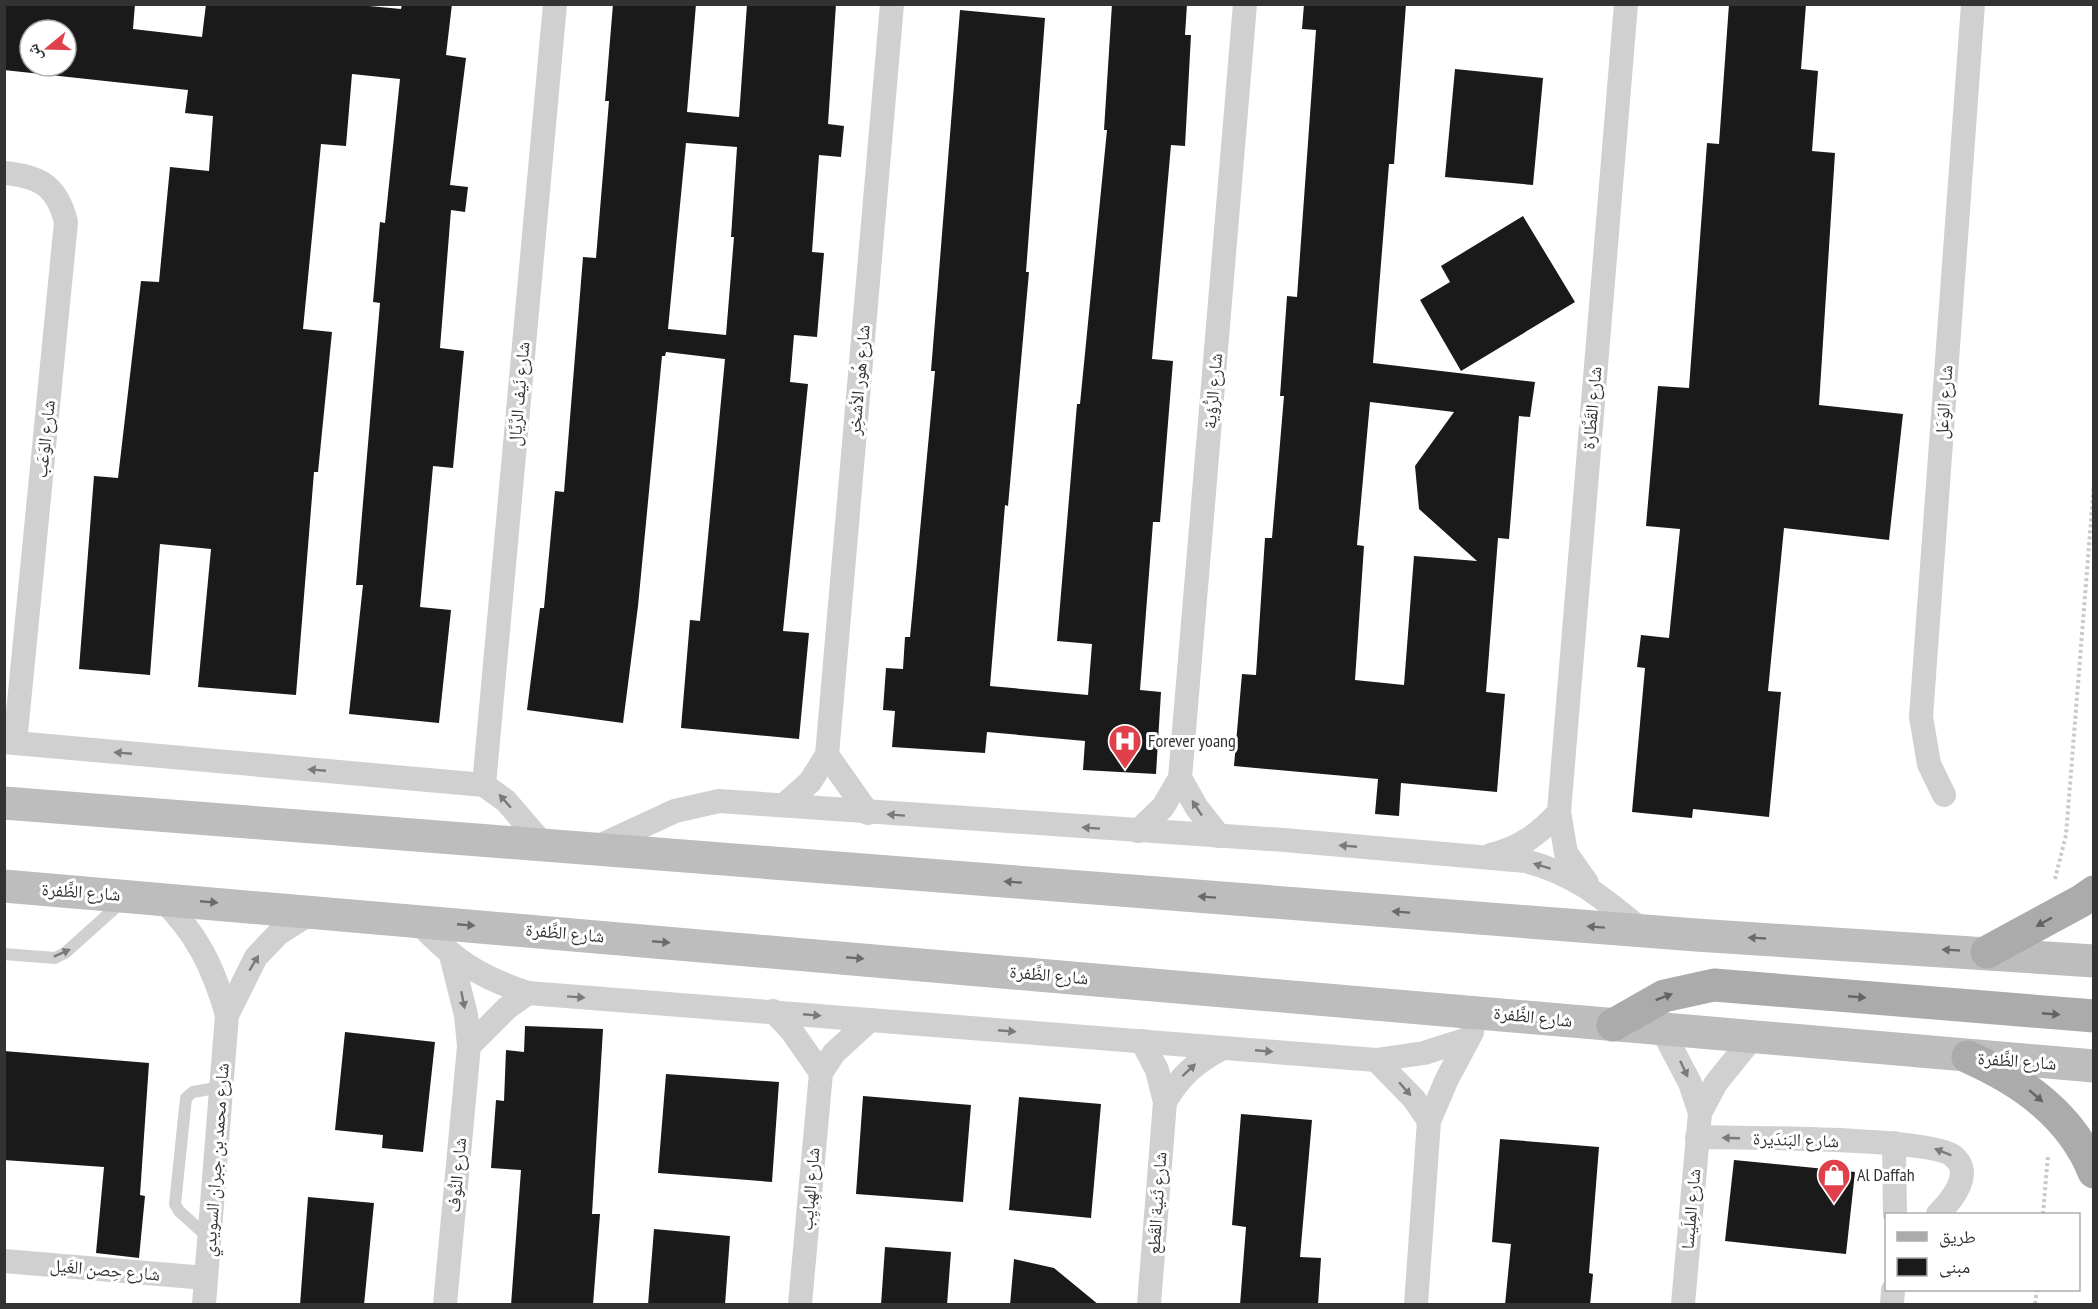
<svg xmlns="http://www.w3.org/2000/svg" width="2098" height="1309" font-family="'PT Sans Narrow','Noto Naskh Arabic',sans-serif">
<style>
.building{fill:#1a1a1a;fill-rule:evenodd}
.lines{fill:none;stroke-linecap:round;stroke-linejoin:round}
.path{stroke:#cacaca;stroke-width:4;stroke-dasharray:3 3;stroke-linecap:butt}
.service{stroke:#d0d0d0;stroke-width:12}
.minor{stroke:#d0d0d0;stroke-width:24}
.secondary{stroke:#bdbdbd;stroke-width:33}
.primary{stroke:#ababab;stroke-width:33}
.oneway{fill:#7a7a7a}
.oneway2{fill:#6a6a6a}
.oneway3{fill:#636363}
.labels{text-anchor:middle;stroke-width:6;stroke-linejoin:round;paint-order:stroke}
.street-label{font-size:18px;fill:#333;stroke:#fff}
.poi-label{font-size:18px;fill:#333;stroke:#fff;text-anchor:start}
</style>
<rect width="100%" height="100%" fill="#fff"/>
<!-- building -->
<g class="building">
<path d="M 4,4 L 135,4 L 133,29 L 202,37 L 206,4 L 348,4 L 401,9 L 402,4 L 452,4 L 446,55 L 466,58 L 450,185 L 468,187 L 465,212 L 451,210 L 440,348 L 464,351 L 453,468 L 433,466 L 420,607 L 451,610 L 439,723 L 349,714 L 363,585 L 356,585 L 380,303 L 373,302 L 380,222 L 385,223 L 400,79 L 352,74 L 346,146 L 321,144 L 303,329 L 332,332 L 318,472 L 314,472 L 296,695 L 198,687 L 211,549 L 160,544 L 150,675 L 79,669 L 94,476 L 118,478 L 141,281 L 159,282 L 170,167 L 209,171 L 213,116 L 185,113 L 188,90 L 4,70 ZM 30,30 L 66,30 L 66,66 L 30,66 Z"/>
<path d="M 613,4 L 696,4 L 687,112 L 739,117 L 747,4 L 836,4 L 828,124 L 844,126 L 841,157 L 819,155 L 812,252 L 824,253 L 817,337 L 794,335 L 790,382 L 808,384 L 783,631 L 809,633 L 799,739 L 681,728 L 690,620 L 700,621 L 725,359 L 666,352 L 665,356 L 662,356 L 638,606 L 623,723 L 527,710 L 540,608 L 544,608 L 555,491 L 564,492 L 583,257 L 596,258 L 609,101 L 605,101 ZM 686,143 L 737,147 L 731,237 L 734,237 L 726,335 L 668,329 Z"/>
<polygon points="1112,4 1187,4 1185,35 1191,35 1185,146 1171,145 1152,359 1173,361 1160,522 1153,522 1140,690 1161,692 1156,774 1083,770 1085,741 987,732 985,753 892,747 895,711 883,710 886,668 903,669 905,637 910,637 935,371 931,371 960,10 1045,18 1026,272 1029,272 1008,506 1005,505 990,686 1088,695 1092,644 1057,641 1077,404 1080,404 1107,130 1104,130"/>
<path d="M 1304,4 L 1406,4 L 1394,164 L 1389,164 L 1373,363 L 1535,382 L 1530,417 L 1519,416 L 1509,539 L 1498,538 L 1486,692 L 1505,694 L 1497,792 L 1401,783 L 1399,816 L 1375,814 L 1378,779 L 1234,766 L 1242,674 L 1256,675 L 1265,538 L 1272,538 L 1284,396 L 1280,396 L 1287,296 L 1297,297 L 1316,30 L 1302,29 ZM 1370,402 L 1454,412 L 1415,466 L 1419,509 L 1477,561 L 1414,556 L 1404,685 L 1355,680 L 1364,546 L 1357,545 Z"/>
<polygon points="1729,4 1806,4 1801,69 1818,71 1812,151 1835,153 1819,405 1903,414 1889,540 1784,528 1768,691 1781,692 1769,817 1693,809 1692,818 1632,812 1645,668 1637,667 1641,635 1669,638 1680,529 1646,526 1658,386 1689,388 1707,143 1719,144"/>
<polygon points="1455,69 1543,78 1533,185 1445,177"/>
<polygon points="1523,216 1575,302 1461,371 1420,300 1450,282 1441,266"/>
<polygon points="525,1026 603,1029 592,1214 600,1214 593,1305 511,1305 521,1170 491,1168 496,1100 504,1101 506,1050 524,1052"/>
<polygon points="345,1032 435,1042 423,1152 382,1148 383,1135 335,1130"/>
<polygon points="4,1051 149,1063 140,1195 145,1196 139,1258 96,1253 104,1167 4,1160"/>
<polygon points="666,1074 779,1082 772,1182 658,1173"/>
<polygon points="863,1096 971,1105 963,1202 856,1194"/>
<polygon points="1019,1097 1101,1104 1091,1218 1009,1210"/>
<polygon points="1241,1114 1312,1120 1300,1257 1321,1258 1318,1305 1240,1305 1246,1227 1232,1225"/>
<polygon points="1500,1139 1599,1147 1589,1273 1593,1274 1590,1305 1505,1305 1511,1244 1492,1242"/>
<polygon points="1734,1160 1855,1172 1846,1254 1725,1241"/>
<polygon points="308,1197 374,1203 364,1305 300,1305"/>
<polygon points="654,1229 730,1236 725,1305 648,1305"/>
<polygon points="885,1247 951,1252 947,1305 881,1305"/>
<polygon points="1014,1259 1054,1268 1099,1305 1010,1305"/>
</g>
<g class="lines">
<!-- path -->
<g class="path">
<polyline points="2055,879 2066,835 2094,483"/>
<polyline points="2043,1214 2048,1155"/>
<polyline points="2035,1304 2037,1290"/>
</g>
<!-- service -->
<g class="service">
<polyline points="4,954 55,958 65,953 123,901"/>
<polyline points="209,1238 179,1211 175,1204 186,1098 193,1092 221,1087"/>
</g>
<!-- minor -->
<g class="minor">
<path d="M 4,173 C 40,176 57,186 66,222 L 15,743"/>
<polyline points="4,742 484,785 506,801 544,845"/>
<polyline points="827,755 868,813"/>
<polyline points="1180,778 1197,808 1219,836"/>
<polyline points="484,785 555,4"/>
<polyline points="1944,795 1929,764 1921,717 1973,4"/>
<polyline points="784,805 810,782 827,755 892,4"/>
<polyline points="1138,831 1163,807 1180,778 1245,4"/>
<path d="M 595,848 L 675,811 L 719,801 L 1284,840 L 1526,861 C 1576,874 1604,899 1643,931"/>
<path d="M 1491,855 C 1520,848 1539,834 1559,812"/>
<polyline points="1587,883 1566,853 1559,812 1626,4"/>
<path d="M 161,898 C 197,934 213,966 227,1015"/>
<path d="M 416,920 C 453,959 476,976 528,993 L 1376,1060 L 1424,1053 L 1468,1039"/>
<polyline points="773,1011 791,1030 821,1073"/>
<polyline points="1661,1028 1690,1083 1700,1113"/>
<polyline points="1142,1041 1157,1070 1165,1102 1149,1304"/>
<polyline points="469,1046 507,1008 528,993"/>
<polyline points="1376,1060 1414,1099 1429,1121"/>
<path d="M 1165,1102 C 1179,1077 1197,1061 1223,1048"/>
<path d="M 1697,1137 C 1738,1138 1930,1137 1953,1156 C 1975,1173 1951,1201 1938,1214"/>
<polyline points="1894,1143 1895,1214"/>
<polyline points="4,1261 206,1278"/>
<polyline points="204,1304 227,1015 256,957 278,934 314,911"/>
<polyline points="445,1304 469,1046 466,1015 451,955"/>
<polyline points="800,1304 821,1073 834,1053 870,1020"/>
<polyline points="1416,1304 1429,1121 1447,1079 1472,1032"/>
<polyline points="1683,1304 1700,1113 1716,1083 1754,1036"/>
<polyline points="1892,1304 1893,1290"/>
</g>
<!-- secondary -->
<g class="secondary">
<polyline points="4,803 1696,935 2094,961"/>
<polyline points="4,886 2094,1066"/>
</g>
<!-- primary -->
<g class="primary">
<polyline points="1987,952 2081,901 2094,892"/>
<polyline points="1613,1025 1664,996 1714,985 2094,1016"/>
<path d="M 1968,1057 C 2022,1081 2071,1115 2094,1172"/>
</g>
</g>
<!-- one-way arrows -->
<defs><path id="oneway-solid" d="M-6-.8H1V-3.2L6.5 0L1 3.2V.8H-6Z" transform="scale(1.5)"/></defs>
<g class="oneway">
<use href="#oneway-solid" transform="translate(123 753) rotate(-175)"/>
<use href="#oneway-solid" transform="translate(317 770) rotate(-175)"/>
<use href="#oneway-solid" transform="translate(505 801) rotate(-131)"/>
<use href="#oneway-solid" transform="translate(1197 808) rotate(-123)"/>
<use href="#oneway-solid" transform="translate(896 815) rotate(-176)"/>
<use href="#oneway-solid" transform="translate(1091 828) rotate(-176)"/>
<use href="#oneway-solid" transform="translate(1348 846) rotate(-175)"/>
<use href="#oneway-solid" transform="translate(1542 866) rotate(-163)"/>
<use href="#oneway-solid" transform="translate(62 953) rotate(-24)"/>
<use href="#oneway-solid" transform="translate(254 963) rotate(-59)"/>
<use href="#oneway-solid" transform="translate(576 997) rotate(4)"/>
<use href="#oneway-solid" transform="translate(463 1000) rotate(79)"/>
<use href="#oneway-solid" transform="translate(812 1015) rotate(5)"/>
<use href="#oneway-solid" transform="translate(1007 1031) rotate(5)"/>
<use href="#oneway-solid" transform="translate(1264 1051) rotate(5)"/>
<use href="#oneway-solid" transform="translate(1684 1069) rotate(65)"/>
<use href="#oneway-solid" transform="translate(1189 1070) rotate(-43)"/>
<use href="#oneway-solid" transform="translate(1405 1089) rotate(49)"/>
<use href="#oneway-solid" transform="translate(1731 1138) rotate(-178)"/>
<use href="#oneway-solid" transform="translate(1943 1152) rotate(-158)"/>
</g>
<g class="oneway2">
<use href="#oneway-solid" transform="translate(1013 882) rotate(-176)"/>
<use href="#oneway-solid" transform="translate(1207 897) rotate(-176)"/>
<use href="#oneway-solid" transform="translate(209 902) rotate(5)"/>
<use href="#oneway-solid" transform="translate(1401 912) rotate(-176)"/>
<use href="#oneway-solid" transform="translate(466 925) rotate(5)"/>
<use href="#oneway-solid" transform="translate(1596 927) rotate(-176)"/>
<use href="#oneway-solid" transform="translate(1757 938) rotate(-177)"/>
<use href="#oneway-solid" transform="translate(661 942) rotate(5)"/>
<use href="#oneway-solid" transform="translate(1951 950) rotate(-177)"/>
<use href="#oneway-solid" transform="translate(855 958) rotate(5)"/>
</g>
<g class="oneway3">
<use href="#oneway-solid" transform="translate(2044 922) rotate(151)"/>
<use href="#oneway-solid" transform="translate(1664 997) rotate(-21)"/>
<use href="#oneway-solid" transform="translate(1857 997) rotate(5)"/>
<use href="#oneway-solid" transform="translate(2051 1014) rotate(5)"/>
<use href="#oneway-solid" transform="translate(2036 1096) rotate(41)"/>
</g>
<!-- icons -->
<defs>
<g id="hospital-pin" transform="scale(1.725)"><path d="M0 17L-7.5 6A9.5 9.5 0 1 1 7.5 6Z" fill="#df404b" stroke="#fff"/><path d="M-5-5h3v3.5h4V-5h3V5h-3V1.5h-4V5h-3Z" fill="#fff"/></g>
<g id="shop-pin" transform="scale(1.725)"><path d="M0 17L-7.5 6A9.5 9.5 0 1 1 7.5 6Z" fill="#df404b" stroke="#fff"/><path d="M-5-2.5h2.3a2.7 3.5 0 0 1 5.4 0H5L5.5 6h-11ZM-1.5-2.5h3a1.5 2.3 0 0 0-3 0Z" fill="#fff"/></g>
</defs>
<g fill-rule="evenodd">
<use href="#hospital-pin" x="1125" y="741"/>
<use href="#shop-pin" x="1834" y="1175"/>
</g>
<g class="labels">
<!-- street labels -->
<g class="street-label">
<text transform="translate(859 380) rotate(-85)" y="6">شارع هُور الأشخِر</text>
<text transform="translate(1213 391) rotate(-85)" y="6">شارع الرُّؤية</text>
<text transform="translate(519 394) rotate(-85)" y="6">شارع نَيف الرَّيَّال</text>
<text transform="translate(1944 402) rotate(-86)" y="6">شارع الوَعَل</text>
<text transform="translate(1592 408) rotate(-85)" y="6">شارع القَطَّارة</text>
<text transform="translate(45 439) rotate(-84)" y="6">شارع الوَعَب</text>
<text transform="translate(81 892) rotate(4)" y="6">شارع الظَّفرة</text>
<text transform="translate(565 933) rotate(5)" y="6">شارع الظَّفرة</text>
<text transform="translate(1049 975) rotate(5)" y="6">شارع الظَّفرة</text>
<text transform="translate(1533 1017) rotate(6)" y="6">شارع الظَّفرة</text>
<text transform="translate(2017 1061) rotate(4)" y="6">شارع الظَّفرة</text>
<text transform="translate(1796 1140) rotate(2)" y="6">شارع البَندَيرة</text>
<text transform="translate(216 1160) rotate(-86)" y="6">شارع محمد بن جبران السويدي</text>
<text transform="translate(457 1175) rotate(-85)" y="6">شارع النُّوف</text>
<text transform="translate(810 1189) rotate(-85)" y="6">شارع الهِبايِب</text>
<text transform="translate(1157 1203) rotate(-86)" y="6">شارع ثَنية القَطع</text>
<text transform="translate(1691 1209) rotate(-85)" y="6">شارع المِلَيسا</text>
<text transform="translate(105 1270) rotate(5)" y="6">شارع حِصن الغَيل</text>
</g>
<!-- poi labels -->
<g class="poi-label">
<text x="1148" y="747">Forever yoang</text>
<text x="1857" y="1181">Al Daffah</text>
</g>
</g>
<!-- border -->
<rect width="2098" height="1309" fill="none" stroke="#333333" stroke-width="12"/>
<!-- legend -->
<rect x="1885" y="1213" width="195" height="78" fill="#ffffff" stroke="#adadad" stroke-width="1.5"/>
<rect x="1897" y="1232" width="30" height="9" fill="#ababab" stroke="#adadad" stroke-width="1.5"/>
<text x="1939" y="1243" font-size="18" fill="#333333">طريق</text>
<rect x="1897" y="1258" width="30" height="18" fill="#1a1a1a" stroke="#adadad" stroke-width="1.5"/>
<text x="1939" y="1273" font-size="18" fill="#333333">مبنى</text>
<!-- north arrow -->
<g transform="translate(48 48) rotate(251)"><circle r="28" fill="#ffffff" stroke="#adadad" stroke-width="1.5"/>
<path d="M0-4.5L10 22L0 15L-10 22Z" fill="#df404b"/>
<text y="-9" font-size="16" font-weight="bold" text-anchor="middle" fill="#333333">ش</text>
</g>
</svg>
